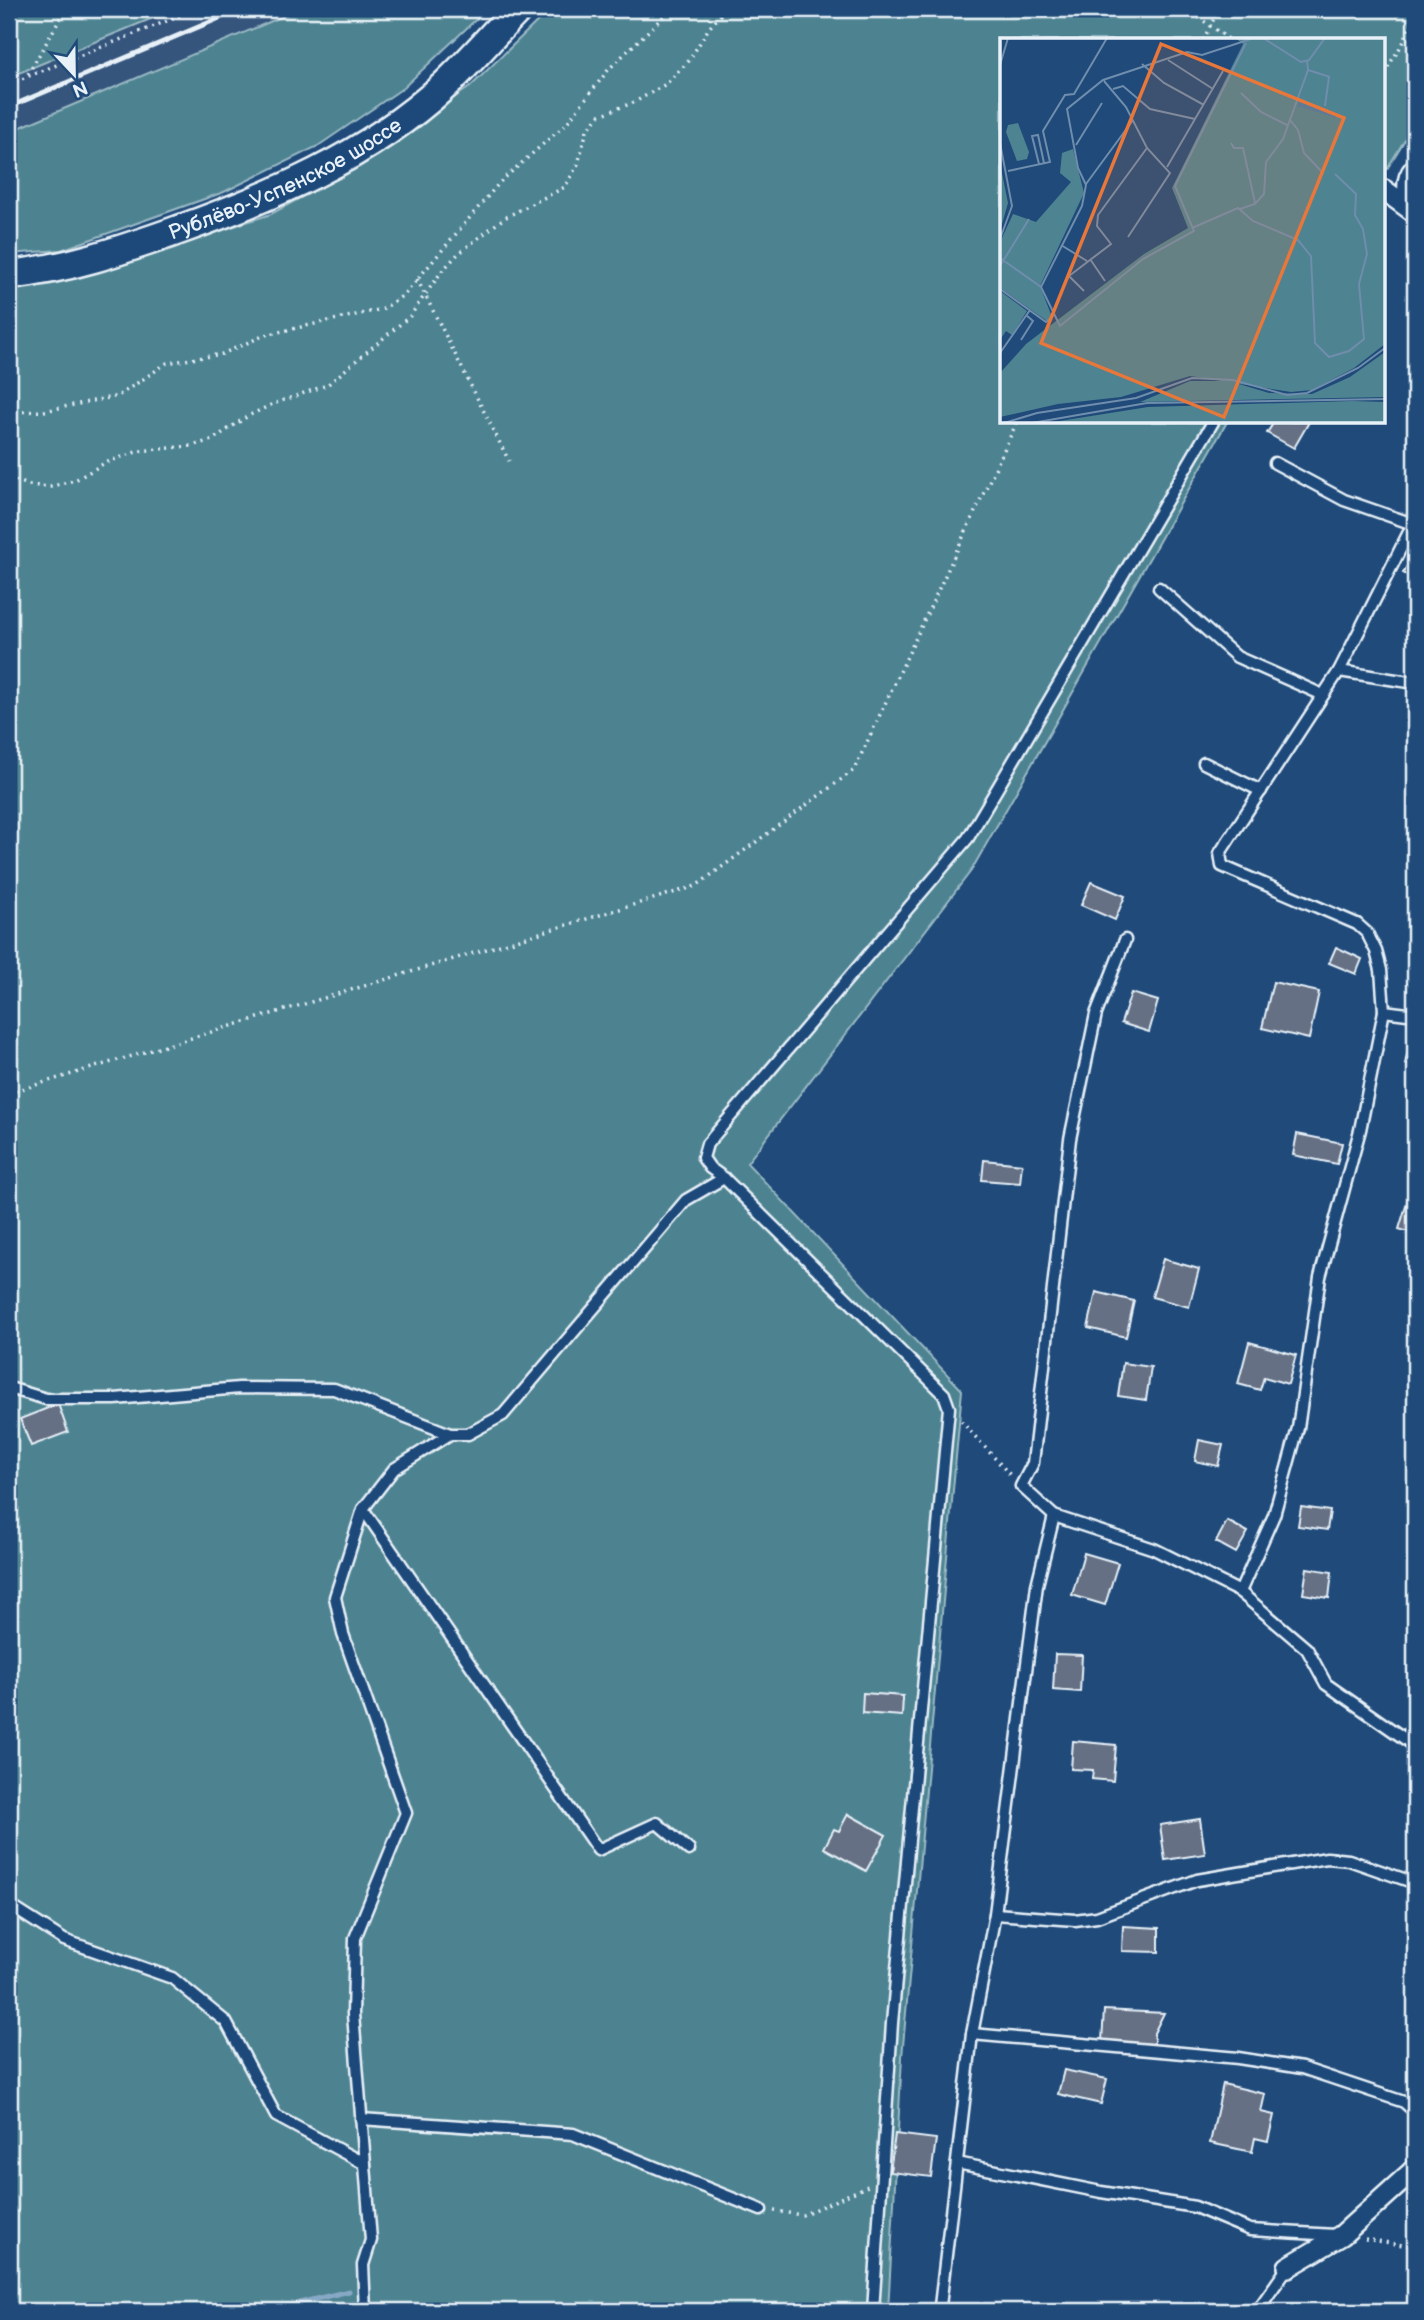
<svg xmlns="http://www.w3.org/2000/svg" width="1424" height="2320" font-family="'Balsamiq Sans',sans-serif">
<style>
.built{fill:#34557d}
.green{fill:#4e8391;stroke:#9bbac4;stroke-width:2}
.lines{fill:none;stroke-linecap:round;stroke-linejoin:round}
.stream{stroke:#88a9c6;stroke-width:5}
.building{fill:#657085;stroke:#e8f1f8;stroke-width:2}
.service-casing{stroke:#e8f1f8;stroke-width:15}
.minor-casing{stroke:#e8f1f8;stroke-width:24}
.secondary-casing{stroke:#e8f1f8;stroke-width:33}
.path{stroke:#e8f1f8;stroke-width:3.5;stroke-dasharray:2 5;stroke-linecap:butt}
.service{stroke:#1f4a7a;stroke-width:10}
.minor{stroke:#1f4a7a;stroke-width:19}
.secondary{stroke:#1f4a7a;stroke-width:28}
.rail{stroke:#e8f1f8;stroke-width:5}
.labels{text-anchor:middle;stroke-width:5;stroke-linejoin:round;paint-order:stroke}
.street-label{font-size:21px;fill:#e8f1f8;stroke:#1f4a7a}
.inset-river{fill:none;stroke:#4879a4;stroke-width:3.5}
.inset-road{fill:none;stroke:#6f8dac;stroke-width:2}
.view{fill:#e8773b;fill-opacity:0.15;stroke:#e8773b;stroke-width:3.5}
.inset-edge{fill:none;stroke:#e8f1f8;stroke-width:3.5}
</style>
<rect width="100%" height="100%" fill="#1f4a7a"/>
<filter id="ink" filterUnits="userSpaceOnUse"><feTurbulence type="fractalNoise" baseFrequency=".0143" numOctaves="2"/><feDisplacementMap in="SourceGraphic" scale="14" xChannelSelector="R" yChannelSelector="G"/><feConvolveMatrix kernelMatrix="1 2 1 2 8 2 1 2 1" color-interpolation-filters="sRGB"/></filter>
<g filter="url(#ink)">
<!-- built -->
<polygon class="built" points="175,9 300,9 9,132 9,77"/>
<!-- green -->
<g class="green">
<polygon points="9,9 175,9 9,77"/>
<polygon points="300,9 487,9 403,88 318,146 224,192 61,250 9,254 9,132"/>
<polygon points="550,9 1415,9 1415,123 1387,169 1384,169 1384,40 1002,40 1002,422 1227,422 971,871 747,1163 962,1390 902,2057 888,2311 9,2311 9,291 78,278 271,214 335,179 470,87"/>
</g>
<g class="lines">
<!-- stream -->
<polyline class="stream" points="266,2311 349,2291"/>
</g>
<!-- building -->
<g class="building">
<polygon points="1274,422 1309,422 1294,448 1267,433"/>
<polygon points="1415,552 1415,580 1403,573"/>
<polygon points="1091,882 1125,896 1115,920 1081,905"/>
<polygon points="1336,947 1362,959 1356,974 1329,963"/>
<polygon points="1273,982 1319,992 1309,1039 1262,1028"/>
<polygon points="1131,993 1158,1001 1149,1032 1121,1023"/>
<polygon points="1413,1027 1415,1028 1415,1067 1405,1064"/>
<polygon points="1297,1134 1342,1143 1337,1164 1293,1155"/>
<polygon points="984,1160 1022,1164 1020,1183 982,1180"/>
<polygon points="1409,1196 1415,1198 1415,1234 1399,1229"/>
<polygon points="1163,1259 1199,1269 1189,1307 1152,1297"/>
<polygon points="1096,1292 1134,1301 1126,1337 1088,1328"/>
<polygon points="1249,1342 1296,1355 1288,1384 1264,1377 1260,1390 1238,1384"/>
<polygon points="1123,1363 1151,1367 1146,1400 1118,1396"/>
<polygon points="58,1404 68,1432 31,1446 20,1419"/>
<polygon points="1199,1440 1223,1445 1218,1466 1195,1461"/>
<polygon points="1301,1507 1330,1511 1327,1530 1298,1526"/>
<polygon points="1227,1521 1248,1532 1236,1553 1216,1542"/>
<polygon points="1084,1553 1118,1563 1105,1605 1072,1595"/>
<polygon points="1307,1568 1332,1572 1329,1598 1303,1594"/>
<polygon points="1055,1654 1082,1655 1080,1692 1053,1690"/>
<polygon points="863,1693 903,1696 902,1716 862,1713"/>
<polygon points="1073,1741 1116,1745 1113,1781 1092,1779 1093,1770 1071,1769"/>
<polygon points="848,1814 886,1835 866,1871 824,1848 834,1829 839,1831"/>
<polygon points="1200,1819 1205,1854 1165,1860 1160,1825"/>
<polygon points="1123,1926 1159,1928 1159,1952 1122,1951"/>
<polygon points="1104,2010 1164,2013 1154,2033 1154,2044 1102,2041"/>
<polygon points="1064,2070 1107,2079 1101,2104 1058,2094"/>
<polygon points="1223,2084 1265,2094 1261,2112 1274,2115 1268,2141 1255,2138 1252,2152 1210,2143"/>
<polygon points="895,2134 936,2139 931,2177 890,2172"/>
</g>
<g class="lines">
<!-- service casing -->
<g class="service-casing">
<g id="service">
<polyline points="1159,588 1237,657 1323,695"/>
<polyline points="1339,671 1415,683"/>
<polyline points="1204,763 1261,791"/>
<polyline points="1125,940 1096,1014 1070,1139 1033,1463 1021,1486 1054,1516 1154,1549 1240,1592 1307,1649 1326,1684 1415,1746"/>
<polyline points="1384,1011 1415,1015"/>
<polyline points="9,1388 46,1399 115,1399 239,1388 334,1389 450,1434 468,1434 503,1415 686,1200 724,1178"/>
<polyline points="363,1509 598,1850 657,1823 689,1850"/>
<polyline points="1240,1592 1274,1515 1298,1428 1320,1277 1360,1130 1384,1011 1381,970 1376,951 1367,933 1357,924 1222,866 1220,853 1339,671 1413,524 1344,500 1275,463"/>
<polyline points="1407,1739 1415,1721"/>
<polyline points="9,1905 64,1940 172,1978 226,2022 276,2116 365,2164"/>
<polyline points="995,1914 1075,1920 1097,1917 1197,1880 1327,1858 1349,1860 1415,1883"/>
<polyline points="972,2034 1238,2058 1302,2068 1404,2102 1415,2112"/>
<polyline points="361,2119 573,2134 761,2210"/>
<polyline points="957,2163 1101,2192 1195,2207 1250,2230 1335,2235"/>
<polyline points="940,2306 972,2034 995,1914 1037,1585 1054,1516"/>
<polyline points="365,2311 363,2265 371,2240 353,2014 355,1938 406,1813 343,1634 335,1597 363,1509 394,1469 450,1434"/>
<polyline points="873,2311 892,2023 949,1408 944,1394 724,1178 710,1168 703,1158 707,1144 968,838 1213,422"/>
<polyline points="1257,2311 1288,2267"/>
</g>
</g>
<!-- minor casing -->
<g class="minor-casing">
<g id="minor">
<polyline points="1384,190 1414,212"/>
<path d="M 1413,211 C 1408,196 1403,181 1415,168"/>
<polyline points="1288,2267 1342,2235 1415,2169"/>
</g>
</g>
<!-- secondary casing -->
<g class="secondary-casing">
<g id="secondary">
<path id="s1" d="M 9,275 C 66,269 119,251 173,232 C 271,197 367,157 444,86 C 470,62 493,34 518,9"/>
</g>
</g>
<!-- path -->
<g class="path">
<polyline points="1187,9 1230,40"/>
<polyline points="9,11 13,9"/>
<polyline points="1203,40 1219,9"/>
<polyline points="1384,73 1403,43 1415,14"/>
<polyline points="28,74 66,9"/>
<polyline points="9,84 197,9"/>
<polyline points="417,279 509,461"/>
<polyline points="9,412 44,411 118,396 167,363 222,354 265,335 383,309 405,294 500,182 566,124 609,69 671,9"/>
<polyline points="9,478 29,485 50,487 75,480 105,463 139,451 191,446 212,440 248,416 273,404 327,385 410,316 442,271 458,254 504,218 565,187 578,164 587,130 600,115 635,102 666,84 688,62 709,28 726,9"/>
<polyline points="9,1093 696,886 854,770 1017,422"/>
<polyline points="961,1421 1012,1477"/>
<polyline points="774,2211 802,2215 868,2186"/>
<polyline points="1365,2239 1415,2247"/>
</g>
<!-- service -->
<use href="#service" class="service"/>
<!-- minor -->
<use href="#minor" class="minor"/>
<!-- secondary -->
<use href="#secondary" class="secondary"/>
<!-- rail -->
<polyline class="rail" points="9,107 241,9"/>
</g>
</g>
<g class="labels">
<!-- street labels -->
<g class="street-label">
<text dy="7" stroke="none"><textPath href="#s1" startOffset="294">Рублёво-Успенское шоссе</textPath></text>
</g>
</g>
<!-- overview -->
<g transform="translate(1000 38)">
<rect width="385" height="385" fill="#1f4a7a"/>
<path d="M 235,0 L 385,0 L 385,306 L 354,330 L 312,352 L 291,354 L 190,338 L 121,359 L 58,366 L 0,379 L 0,335 L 26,306 L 144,216 L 188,190 L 172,150 L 243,6 ZM 18,85 L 29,114 L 27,121 L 17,123 L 6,94 L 8,87 ZM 73,111 L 84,155 L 40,248 L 52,279 L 47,283 L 0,250 L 0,204 L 13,176 L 36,184 L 71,144 L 60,135 L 62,115 ZM 0,125 L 8,165 L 0,193 ZM 0,253 L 27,273 L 12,297 L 6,293 L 0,302 ZM 385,314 L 385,359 L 140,364 L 190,343 L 229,343 L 269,355 L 312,356 L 350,339 ZM 352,363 L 385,364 L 385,385 L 47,385 L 148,369 Z" fill="#4e8391"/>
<path class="inset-river" d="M 298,66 L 336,78"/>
<path class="inset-road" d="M 263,0 L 301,24 L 309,22 L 325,0M 246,5 L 175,148 L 194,193 L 143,221 L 60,288 L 41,249 L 82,168 L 86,147 L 78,130 L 67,71 L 103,42 L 187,14 L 202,17 L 254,0M 168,22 L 213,51M 142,26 L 164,45 L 204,67M 0,27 L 8,0M 308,32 L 330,39M 104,43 L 126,69 L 147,110 L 170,135 L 128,199M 113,51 L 123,48 L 150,71 L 195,81M 241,55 L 261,74 L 287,87M 325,68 L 329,39M 290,82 L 298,92 L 304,115 L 323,135M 0,105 L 12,168 L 0,201M 231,105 L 234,110 L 243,110 L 255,165M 76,107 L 102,65M 39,126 L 32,98 L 38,97 L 44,125M 167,129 L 223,33M 8,133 L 50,124 L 43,93 L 65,57 L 74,56 L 107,0M 86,146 L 133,82M 240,171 L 255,166 L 264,156 L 266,124 L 283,101 L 308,32 L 307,22M 192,190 L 238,170 L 253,183 L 298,202 L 311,218 L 315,305 L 329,319 L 349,313 L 364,301 L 359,246 L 367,216 L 363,191 L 355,177 L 356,156 L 335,136M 61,207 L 87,223M 0,220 L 41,249M 90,221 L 105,243M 0,228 L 29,181M 0,251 L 46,284 L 53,278M 84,253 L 69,238 L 111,206 L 97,188 L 98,177 L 147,110M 21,302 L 33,283 L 26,277M 0,315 L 30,272M 4,385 L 37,375 L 136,360 L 192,340 L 233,342 L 287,357 L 307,355 L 358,330 L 385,310M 32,385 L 147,365 L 385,361"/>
<path class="view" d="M 161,6 L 344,80 L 224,379 L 41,305 Z"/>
<rect width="385" height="385" class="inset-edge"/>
</g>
<!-- margin -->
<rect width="1424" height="2320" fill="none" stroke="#1f4a7a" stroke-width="35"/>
<rect x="18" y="18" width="1389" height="2285" fill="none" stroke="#e8f1f8" stroke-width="2.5" filter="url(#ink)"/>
<!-- north arrow -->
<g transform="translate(74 74) rotate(158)" stroke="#1f4a7a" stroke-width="5" paint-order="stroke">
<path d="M0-5L12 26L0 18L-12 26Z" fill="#e8f1f8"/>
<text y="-10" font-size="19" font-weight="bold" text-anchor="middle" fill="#e8f1f8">N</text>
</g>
</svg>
